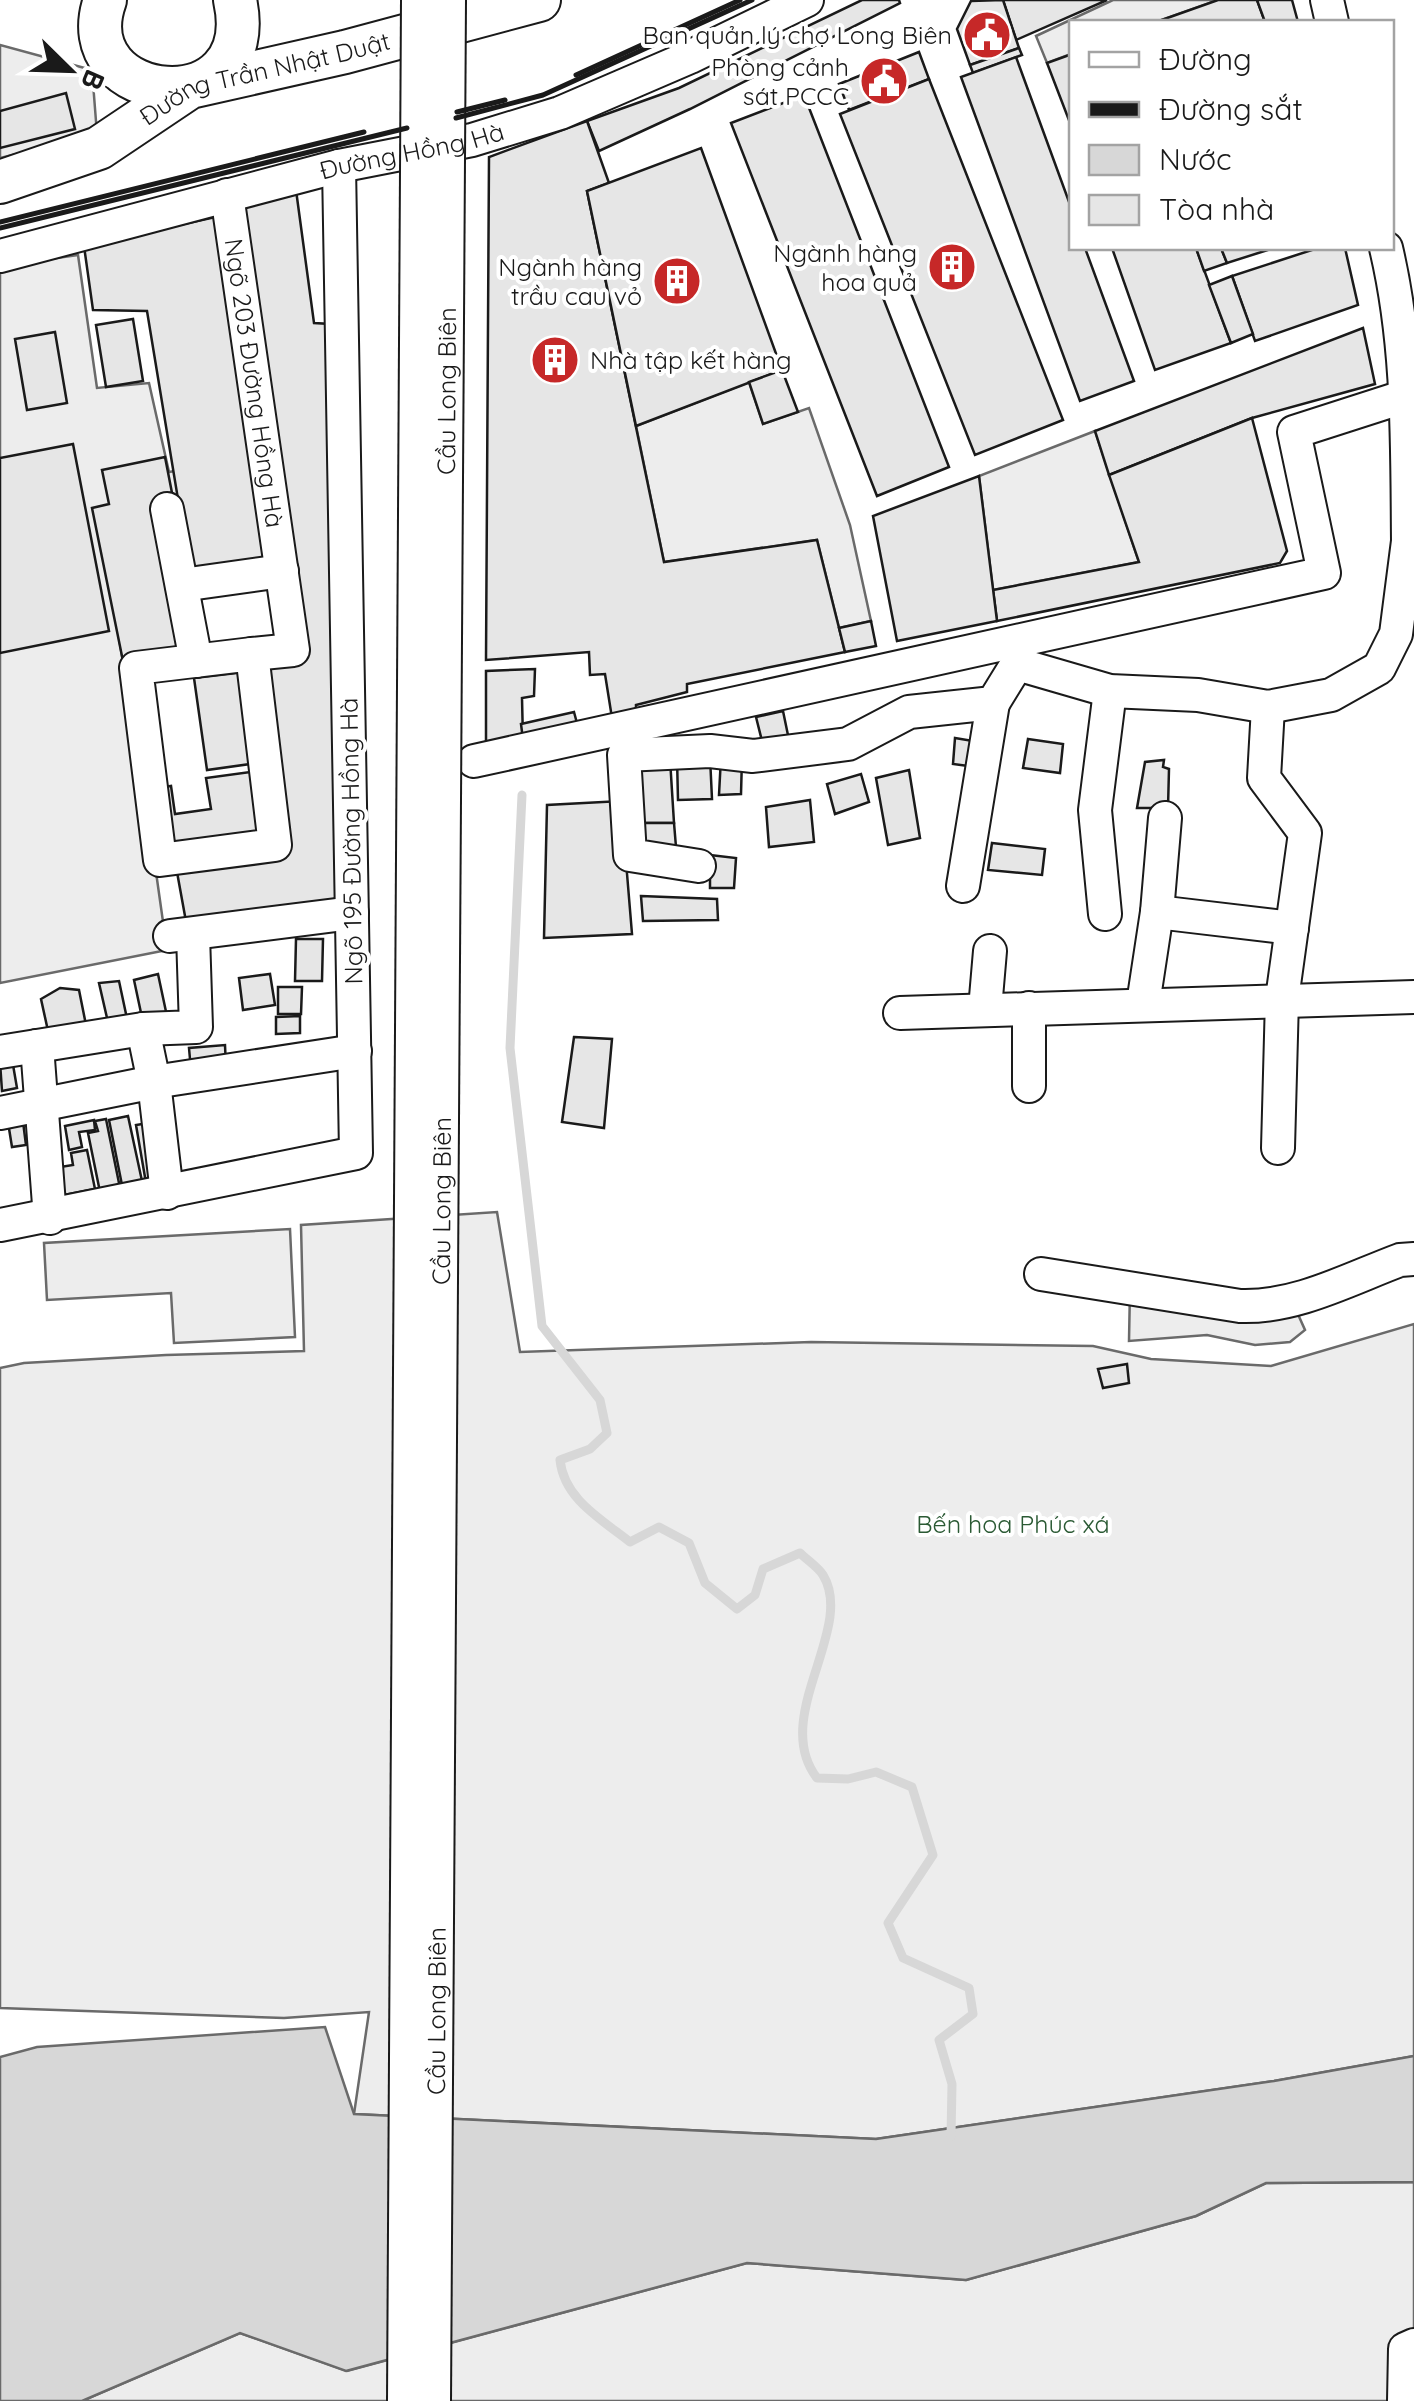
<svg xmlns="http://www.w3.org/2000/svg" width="1414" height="2401" font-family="Quicksand,sans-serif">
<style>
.built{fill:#ededed;stroke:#6a6a6a;stroke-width:2.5}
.water{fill:#d7d7d7;stroke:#6a6a6a;stroke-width:2.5}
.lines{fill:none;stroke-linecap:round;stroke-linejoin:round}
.stream{stroke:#d7d7d7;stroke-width:9}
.building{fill:#e6e6e6;stroke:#1a1a1a;stroke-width:2.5}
.minor-casing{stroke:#1a1a1a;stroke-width:36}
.major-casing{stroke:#1a1a1a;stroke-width:46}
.minor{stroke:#fff;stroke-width:32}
.major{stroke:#fff;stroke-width:42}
.rail-casing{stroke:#1a1a1a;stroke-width:11}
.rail{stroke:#fff;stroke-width:8;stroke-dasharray:22;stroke-linecap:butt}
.minor-bridge-casing{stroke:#1a1a1a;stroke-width:36;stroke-linecap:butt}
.minor-bridge{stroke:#fff;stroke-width:32}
.wall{stroke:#1a1a1a;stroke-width:5}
.labels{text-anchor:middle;stroke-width:8;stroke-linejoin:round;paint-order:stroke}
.poi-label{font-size:25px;fill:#1a1a1a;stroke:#fff;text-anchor:end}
.street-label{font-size:25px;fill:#1a1a1a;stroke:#fff}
.park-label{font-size:25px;fill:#2b5a34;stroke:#fff}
</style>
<rect width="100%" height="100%" fill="#fff"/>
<!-- built -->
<g class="built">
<polygon points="1113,0 1218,0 1156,22 1072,22 1071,54 1047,63 1036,36"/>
<polygon points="0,45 92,70 97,134 0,158"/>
<polygon points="78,255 97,388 149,383 169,472 229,461 235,488 98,513 144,787 167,950 0,983 0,266"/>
<polygon points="749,382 763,424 809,408 850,525 871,621 839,628 817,540 664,562 636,426"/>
<polygon points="1095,431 1139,562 993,590 979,476"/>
<polygon points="497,1212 520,1352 811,1342 1093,1346 1151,1359 1271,1366 1414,1324 1414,2056 1274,2081 876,2139 354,2114 369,2012 284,2018 0,2008 0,1368 24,1363 166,1355 304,1351 301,1225"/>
<polygon points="290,1229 295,1337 174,1343 171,1293 47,1300 44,1243"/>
<polygon points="1130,1289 1292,1301 1305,1330 1290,1342 1255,1345 1207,1335 1129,1341"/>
<polygon points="1414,2182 1414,2401 82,2401 240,2333 347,2371 747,2263 966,2280 1196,2216 1266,2183"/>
</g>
<!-- water -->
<polygon class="water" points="325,2027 354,2114 876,2139 1274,2081 1414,2056 1414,2182 1266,2183 1196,2216 966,2280 747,2263 346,2371 240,2333 82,2401 0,2401 0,2057 37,2047"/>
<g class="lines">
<!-- stream -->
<path class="stream" d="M 522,795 L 510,1048 L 542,1326 L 600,1400 L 607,1433 L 590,1449 L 560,1460 C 564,1499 601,1519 630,1542 L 659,1527 L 689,1543 L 705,1583 L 737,1609 L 755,1595 L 763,1569 L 800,1553 C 807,1560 818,1567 823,1575 C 856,1629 770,1717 817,1778 L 848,1779 L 876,1772 L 912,1787 L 933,1855 L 888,1923 L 903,1958 L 969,1988 L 973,2014 L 939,2040 L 952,2084 L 951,2136"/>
</g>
<!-- building -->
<g class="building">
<polygon points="862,0 899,0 900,3 690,109 599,151 587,121 679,88"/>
<polygon points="1003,0 1107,0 1016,40"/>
<polygon points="1003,0 1019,48 970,65 957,29 971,1"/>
<polygon points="1218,0 1257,0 1265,22 1156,22"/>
<polygon points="1257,0 1292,0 1298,22 1265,22"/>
<polygon points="1019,48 1022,55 973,73 970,65"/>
<polygon points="919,52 929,79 849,110 839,84"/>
<polygon points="1072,54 1072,128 1047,63"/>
<polygon points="1016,57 1072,210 1072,248 1085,248 1134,381 1080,401 961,77"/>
<polygon points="929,79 1063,420 975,455 840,114"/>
<polygon points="66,93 75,129 0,148 0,111"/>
<polygon points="804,95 949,467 877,496 731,123"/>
<polygon points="587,121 609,183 587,191 664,562 817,540 845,652 687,684 687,692 636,705 636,712 612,718 605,674 590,675 589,652 486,660 489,157"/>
<polygon points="701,148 782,370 636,426 587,191"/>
<polygon points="296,190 314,323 331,324 345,902 187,927 177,872 281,857 266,668 302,653 235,200"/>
<polygon points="220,216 267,559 191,578 147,311 93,310 84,246"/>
<polygon points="1112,248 1196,248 1231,343 1155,370"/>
<polygon points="1196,248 1221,248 1227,263 1204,271"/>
<polygon points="1221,248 1274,248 1227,263"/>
<polygon points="1318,248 1345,248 1358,305 1255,341 1232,276"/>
<polygon points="1232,276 1253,334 1231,343 1209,285"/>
<polygon points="133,319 143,381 106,387 96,325"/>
<polygon points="1363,328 1375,384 1252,418 1109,475 1095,431"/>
<polygon points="55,332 67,403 27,410 15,339"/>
<polygon points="782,370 798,412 763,424 749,382"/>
<polygon points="1252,418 1287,551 1280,563 997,621 993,590 1139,562 1109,475"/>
<polygon points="73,444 109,631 0,653 0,458"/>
<polygon points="165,457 173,498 186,653 124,666 92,508 109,504 102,470"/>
<polygon points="979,476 997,621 897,641 873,516"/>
<polygon points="871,621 876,646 845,652 839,628"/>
<polygon points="535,669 534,696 522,698 523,740 486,750 486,671"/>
<polygon points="245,672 257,763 207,770 194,678"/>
<polygon points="783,711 789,740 763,745 756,717"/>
<polygon points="574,712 578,727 523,740 521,724"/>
<polygon points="955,738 979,742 976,767 953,764"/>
<polygon points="1028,739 1063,744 1060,773 1023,768"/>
<polygon points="710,757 712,799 678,800 677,758"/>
<polygon points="721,757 742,758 741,794 719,795"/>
<polygon points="670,759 674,823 633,823 629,760"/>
<polygon points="1164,760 1163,767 1169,769 1168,808 1137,808 1145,762"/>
<polygon points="909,770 920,838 888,845 876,778"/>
<polygon points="257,771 266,837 165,851 157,788 171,786 175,814 211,809 206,778"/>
<polygon points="861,774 869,802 835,814 827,784"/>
<polygon points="810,800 814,842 769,847 766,807"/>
<polygon points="621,801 632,934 544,938 547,805"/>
<polygon points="633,823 674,823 676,847 635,845"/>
<polygon points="992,843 1045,849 1042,875 988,870"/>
<polygon points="710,855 736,858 734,888 710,888"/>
<polygon points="641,896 717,899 718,920 643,921"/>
<polygon points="296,939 323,939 322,981 295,981"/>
<polygon points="158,974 168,1021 144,1027 134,980"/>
<polygon points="270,974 275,1005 243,1010 239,978"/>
<polygon points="119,981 129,1028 110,1031 99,983"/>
<polygon points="278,987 302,987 301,1014 278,1014"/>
<polygon points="60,988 79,990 88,1035 50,1040 41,999"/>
<polygon points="300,1016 300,1033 276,1034 276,1017"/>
<polygon points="574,1037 612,1039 604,1128 562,1122"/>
<polygon points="225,1045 226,1067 191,1070 189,1048"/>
<polygon points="12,1059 17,1088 2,1091 0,1062"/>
<polygon points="22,1114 26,1145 12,1147 7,1116"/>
<polygon points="128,1116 142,1181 122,1185 109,1120"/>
<polygon points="106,1119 120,1188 100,1192 88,1133 98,1131 95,1121"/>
<polygon points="94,1120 95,1130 79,1132 82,1147 69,1150 65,1126"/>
<polygon points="155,1122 165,1180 146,1183 136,1125"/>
<polygon points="87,1150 95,1189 59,1196 54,1168 73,1165 71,1153"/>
<polygon points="1127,1364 1129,1383 1103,1388 1098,1369"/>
</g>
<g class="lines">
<!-- minor casing -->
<g class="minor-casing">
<g id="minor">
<polyline points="1327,0 1332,22"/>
<path id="s1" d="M 227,195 L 293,650 L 252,654"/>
<path d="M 1386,248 C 1409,345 1407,442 1408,541 L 1414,540"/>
<path id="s2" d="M 0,256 L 339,166 L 472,140 L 560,113 L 690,57 L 807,0"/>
<polyline points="167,509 196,661"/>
<polyline points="182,585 282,571"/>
<polygon points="252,654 275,845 160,860 136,668"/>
<polyline points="1268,707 1264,778 1305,833 1282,999 1278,1148"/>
<polyline points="474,761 1324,573 1294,432 1406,396"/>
<polyline points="699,866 630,855 624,755 710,751 753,756 848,744 909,712 993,703 1017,664 1110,691 1198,695 1268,707 1331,695 1379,668 1396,634 1408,541"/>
<polyline points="963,886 993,703"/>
<polyline points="1157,912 1292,928"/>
<polyline points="1105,914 1095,810 1110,691"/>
<polyline points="170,936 352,913"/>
<polyline points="1143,1004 1157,912 1165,818"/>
<polyline points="1029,1008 1029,1086"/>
<polyline points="985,1009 990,951"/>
<polyline points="900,1013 1414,997"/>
<polyline points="143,1029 154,1082 167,1193"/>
<polyline points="37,1046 50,1218"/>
<polyline points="0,1052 143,1029 196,1027 193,935"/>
<polyline points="0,1113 154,1082 355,1051"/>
<polyline points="0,1225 356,1153 339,166"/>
<path d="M 1041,1274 L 1240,1306 C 1296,1308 1349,1279 1400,1260 L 1414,1259"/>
<polyline points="1404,2401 1405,2349 1414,2345"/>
</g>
</g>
<!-- major casing -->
<g class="major-casing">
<g id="major">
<path d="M 105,0 C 67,107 263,127 235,0"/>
<path id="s3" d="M 0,182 L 99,148 L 190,87 L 345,52 L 539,0"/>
</g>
</g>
<!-- minor -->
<use href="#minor" class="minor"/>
<!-- major -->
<use href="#major" class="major"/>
<!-- rail casing -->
<g class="rail-casing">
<polyline id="rail" points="419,2401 433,0"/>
</g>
<!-- rail -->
<use href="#rail" class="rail"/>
<!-- minor-bridge casing -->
<g class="minor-bridge-casing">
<g id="minor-bridge">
<polyline points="404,2401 418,0"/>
<path id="s4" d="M 434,2401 L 449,0"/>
</g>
</g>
<!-- minor-bridge -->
<use href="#minor-bridge" class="minor-bridge"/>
<!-- wall -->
<g class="wall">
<polyline points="576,75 740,0"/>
<polyline points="457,112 505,100"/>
<polyline points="456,118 543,95 752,0"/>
<polyline points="0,222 364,132"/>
<polyline points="0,228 407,128"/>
</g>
</g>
<!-- icons -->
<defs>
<g id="civic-disc" transform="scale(2.5)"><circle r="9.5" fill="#c62828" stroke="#fff"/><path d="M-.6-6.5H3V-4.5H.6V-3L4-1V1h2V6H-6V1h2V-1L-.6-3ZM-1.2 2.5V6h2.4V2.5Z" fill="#fff"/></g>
<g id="building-disc" transform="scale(2.5)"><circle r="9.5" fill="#c62828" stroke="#fff"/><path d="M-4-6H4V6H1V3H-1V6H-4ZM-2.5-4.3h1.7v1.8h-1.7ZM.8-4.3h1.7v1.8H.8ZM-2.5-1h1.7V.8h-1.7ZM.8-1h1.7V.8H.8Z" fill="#fff"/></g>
</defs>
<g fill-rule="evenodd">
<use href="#civic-disc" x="987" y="35"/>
<use href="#civic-disc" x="884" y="81"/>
<use href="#building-disc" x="952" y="267"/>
<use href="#building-disc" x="677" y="281"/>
<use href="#building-disc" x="555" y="360"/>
</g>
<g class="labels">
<!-- poi labels -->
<g class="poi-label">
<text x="952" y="44">Ban quản lý chợ Long Biên</text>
<text x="849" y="76">Phòng cảnh<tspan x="849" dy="29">sát PCCC</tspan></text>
<text x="917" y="262">Ngành hàng<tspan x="917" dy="29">hoa quả</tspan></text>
<text x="642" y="276">Ngành hàng<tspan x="642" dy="29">trầu cau vỏ</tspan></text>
<text x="590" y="369" text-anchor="start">Nhà tập kết hàng</text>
</g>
<!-- street labels -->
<g class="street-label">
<text dy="9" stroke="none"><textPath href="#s3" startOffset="288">Đường Trần Nhật Duật</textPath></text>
<text dy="9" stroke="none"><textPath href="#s2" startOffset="425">Đường Hồng Hà</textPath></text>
<text dy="9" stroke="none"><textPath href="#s1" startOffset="190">Ngõ 203 Đường Hồng Hà</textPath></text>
<text dy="9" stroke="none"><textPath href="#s4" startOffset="2010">Cầu Long Biên</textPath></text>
<text transform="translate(351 841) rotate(-91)" y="9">Ngõ 195 Đường Hồng Hà</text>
<text dy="9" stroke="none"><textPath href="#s4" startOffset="1200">Cầu Long Biên</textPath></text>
<text dy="9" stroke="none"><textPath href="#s4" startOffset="390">Cầu Long Biên</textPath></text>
</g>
<!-- park labels -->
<g class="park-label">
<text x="1013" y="1533">Bến hoa Phúc xá</text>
</g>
</g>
<!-- legend -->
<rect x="1069" y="20" width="325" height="230" fill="#ffffff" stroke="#a3a3a3" stroke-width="2.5"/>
<rect x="1089" y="52" width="50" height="15" fill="#ffffff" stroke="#a3a3a3" stroke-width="2.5"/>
<text x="1159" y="70" font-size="30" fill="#1a1a1a">Đường</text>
<rect x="1089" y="102" width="50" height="15" fill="#1a1a1a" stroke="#a3a3a3" stroke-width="2.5"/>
<text x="1159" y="120" font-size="30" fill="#1a1a1a">Đường sắt</text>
<rect x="1089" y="145" width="50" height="30" fill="#d7d7d7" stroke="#a3a3a3" stroke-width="2.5"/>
<text x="1159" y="170" font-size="30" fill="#1a1a1a">Nước</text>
<rect x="1089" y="195" width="50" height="30" fill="#e6e6e6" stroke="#a3a3a3" stroke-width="2.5"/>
<text x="1159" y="220" font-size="30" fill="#1a1a1a">Tòa nhà</text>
<!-- north arrow -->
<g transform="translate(70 70) rotate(113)" stroke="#ffffff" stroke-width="8" paint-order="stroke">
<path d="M0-8L18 38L0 25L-18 38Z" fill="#1a1a1a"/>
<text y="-15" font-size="28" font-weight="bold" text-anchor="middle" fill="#1a1a1a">B</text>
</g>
</svg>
